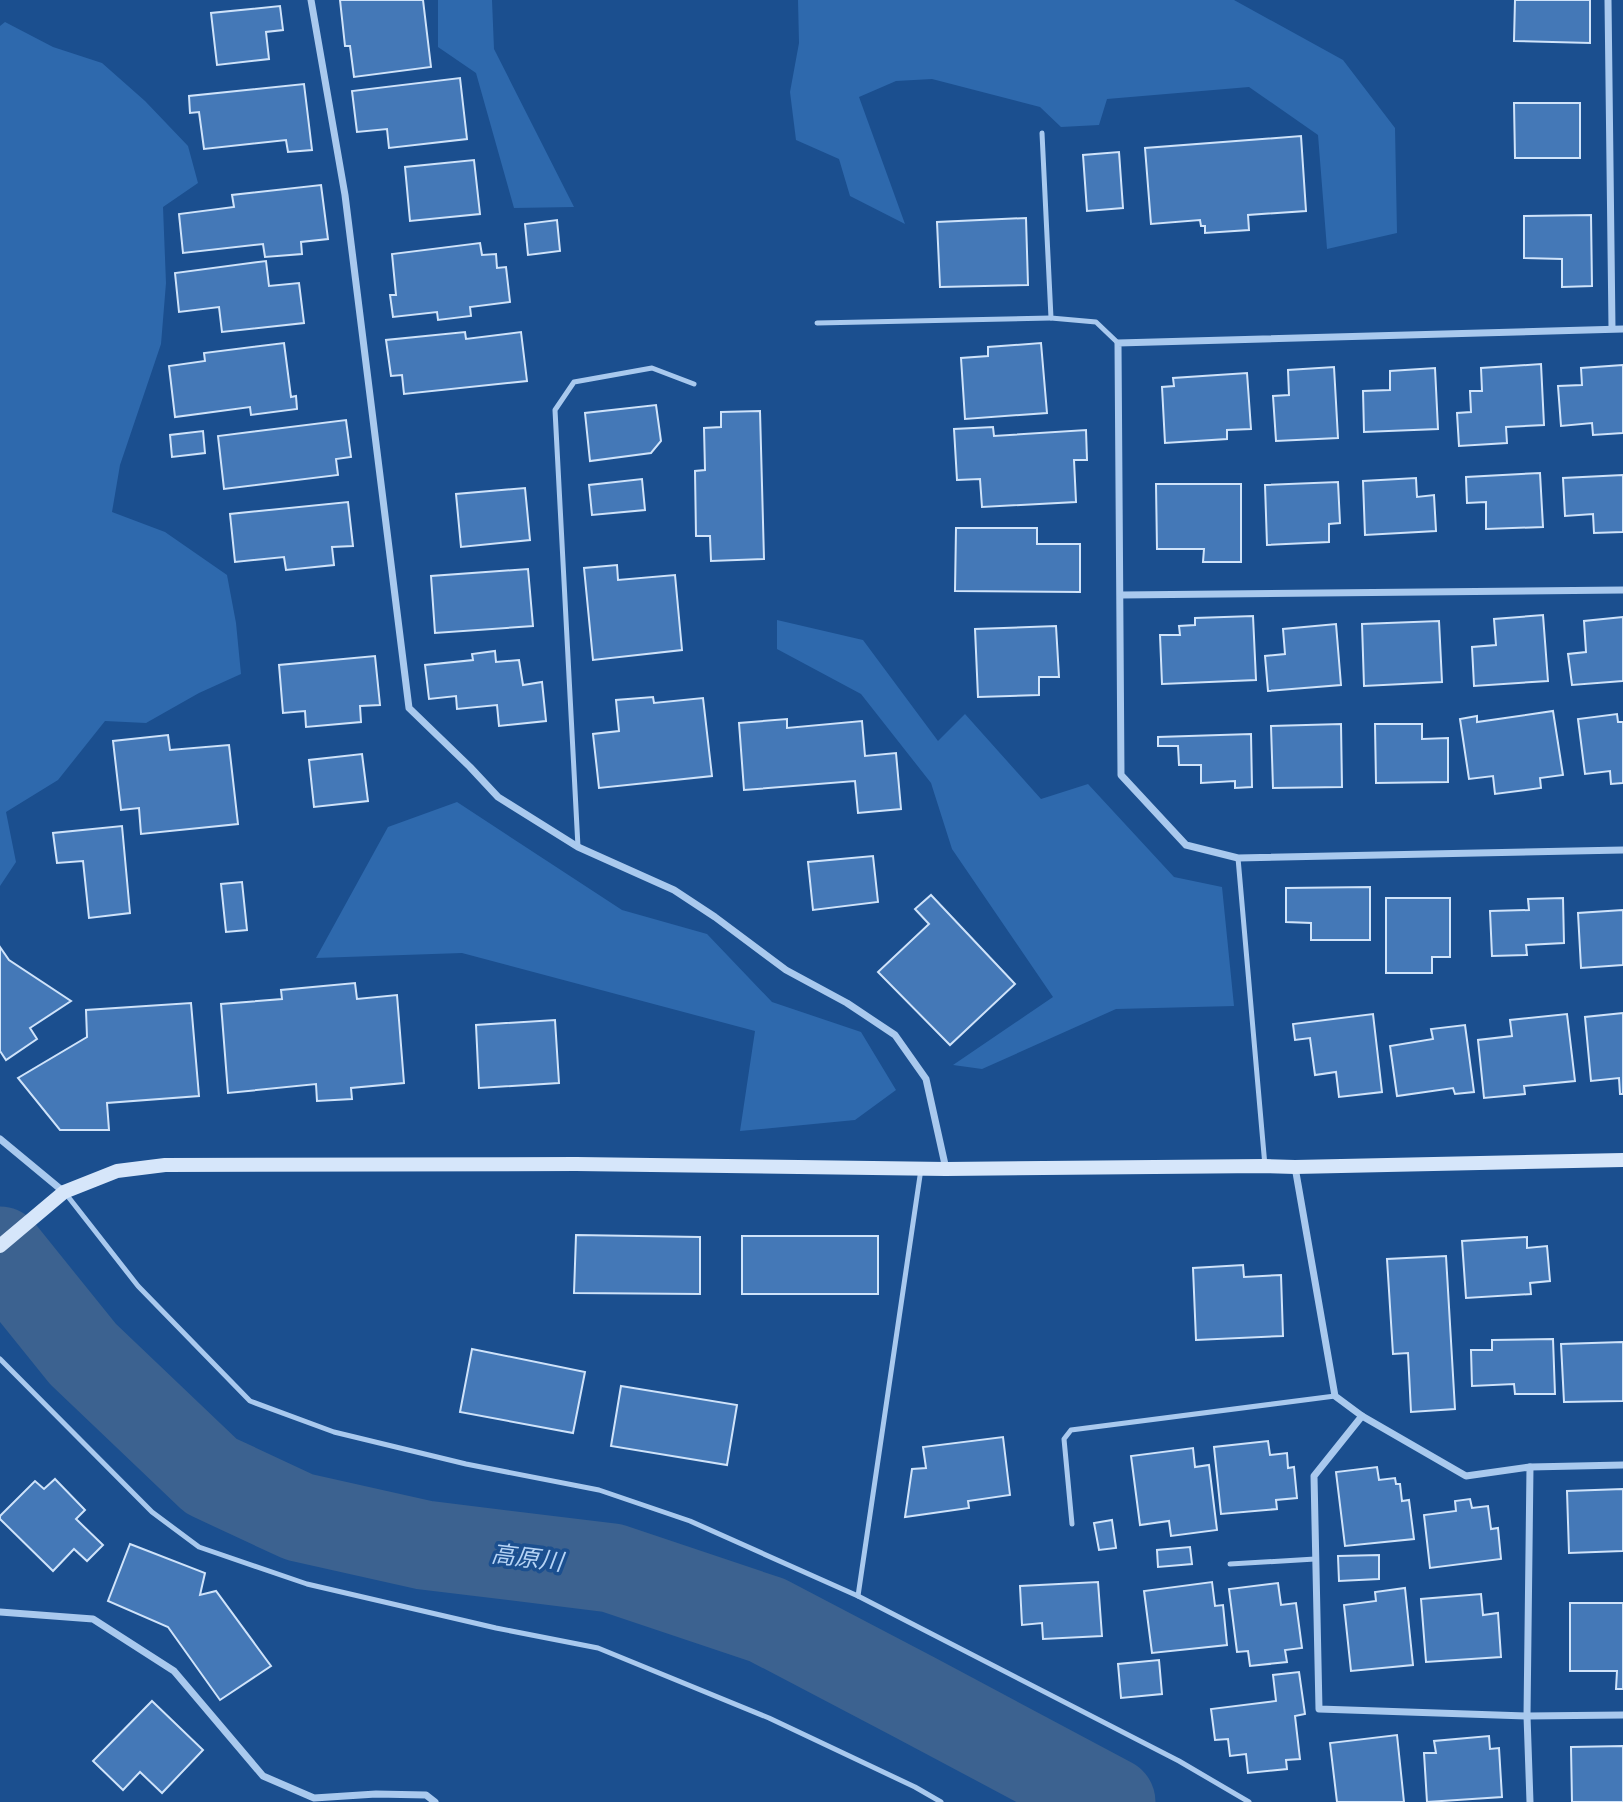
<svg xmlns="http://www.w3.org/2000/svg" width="1623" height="1802" font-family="'Source Sans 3','Noto Sans JP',sans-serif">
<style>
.green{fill:#2e69ad}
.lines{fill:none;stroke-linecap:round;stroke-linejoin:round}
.river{stroke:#3c6290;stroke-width:89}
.building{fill:#4478b7;stroke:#cfe3fa;stroke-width:2}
.lane{stroke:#a9c9ee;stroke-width:5}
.street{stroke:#a9c9ee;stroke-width:7}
.secondary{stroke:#d6e6fa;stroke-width:14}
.labels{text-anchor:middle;stroke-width:7;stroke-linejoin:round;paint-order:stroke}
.water-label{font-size:24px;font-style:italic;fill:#b5d3f5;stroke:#1b4f8f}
</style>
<rect width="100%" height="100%" fill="#1b4f8f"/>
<!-- green -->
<g class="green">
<polygon points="438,0 492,0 494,49 574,207 514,208 476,73 438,47"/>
<polygon points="798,0 1234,0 1343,60 1395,128 1397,233 1327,249 1318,135 1249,87 1107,99 1099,125 1061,127 1040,107 932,79 896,81 859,97 905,224 850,196 839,159 796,140 790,92 799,43"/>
<polygon points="5,22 53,47 102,63 145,101 188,146 198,183 163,207 166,283 161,344 120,465 112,512 165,532 227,575 236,623 241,674 199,693 146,723 105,721 58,780 6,812 16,862 0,886 0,26"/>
<polygon points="777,620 863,640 938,741 965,714 1041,799 1088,784 1174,877 1222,887 1234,1006 1116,1009 982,1069 953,1065 1053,997 952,849 931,783 861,694 777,649"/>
<polygon points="457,802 622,910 707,934 772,1002 861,1032 896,1090 855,1120 740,1131 755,1031 462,953 316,958 388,827"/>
</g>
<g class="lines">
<!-- river -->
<polyline class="river" points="0,1251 83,1354 211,1476 299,1517 424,1545 612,1568 767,1620 914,1697 1111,1802"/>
</g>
<!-- building -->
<g class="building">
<polygon points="340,0 423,0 431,67 354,77 350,46 345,46"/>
<polygon points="1515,0 1590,0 1590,43 1514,41"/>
<polygon points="280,6 283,30 266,32 269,59 217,65 211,13"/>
<polygon points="460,78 467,139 389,148 387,129 357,132 352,91"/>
<polygon points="304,84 312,150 288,152 286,140 204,149 199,112 190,113 189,96"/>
<polygon points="1514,103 1580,103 1580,158 1515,158"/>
<polygon points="1301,136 1306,211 1248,215 1249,230 1205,233 1205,226 1201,226 1200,220 1151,224 1145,148"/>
<polygon points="1119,152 1123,208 1087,211 1083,155"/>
<polygon points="474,160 480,214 410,221 405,167"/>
<polygon points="321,185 328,239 301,242 302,254 265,257 263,244 183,253 179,214 234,207 232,195"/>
<polygon points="1591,215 1592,286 1562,287 1562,259 1524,258 1524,216"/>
<polygon points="1026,218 1028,285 940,287 937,222"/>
<polygon points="557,220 560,251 528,255 525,224"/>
<polygon points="480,243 482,255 496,254 497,268 506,267 510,302 470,307 471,316 438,320 437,312 393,317 390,295 396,295 392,254"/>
<polygon points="266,261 269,286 299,283 304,323 222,332 219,307 179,312 175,273"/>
<polygon points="465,332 466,339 521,332 527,381 404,394 402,375 391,376 386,340"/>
<polygon points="284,343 291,397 296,396 297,409 251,415 250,407 175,417 169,366 205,361 204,353"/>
<polygon points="1041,343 1047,413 965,419 961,358 988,356 988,347"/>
<polygon points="1541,364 1544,425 1506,427 1507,443 1459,446 1457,413 1471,412 1470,391 1482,391 1481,368"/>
<polygon points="1623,365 1623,433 1593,435 1592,423 1561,426 1558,386 1582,385 1581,368"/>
<polygon points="1334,367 1338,438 1276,441 1273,396 1289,395 1288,370"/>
<polygon points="1435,368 1438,429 1364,432 1363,391 1390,390 1390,371"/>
<polygon points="1247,373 1251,429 1227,430 1227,439 1165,443 1162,387 1174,386 1173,378"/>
<polygon points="656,405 661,441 651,453 590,461 585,413"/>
<polygon points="760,411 764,559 711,561 710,536 696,536 695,471 705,470 704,428 721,427 721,412"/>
<polygon points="346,420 351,457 336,459 338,475 224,489 218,436"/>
<polygon points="993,427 994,436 1086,430 1087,460 1074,460 1076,502 982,507 980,479 957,480 954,429"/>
<polygon points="203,431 205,453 172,457 170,435"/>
<polygon points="1540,473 1543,527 1486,529 1486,502 1467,503 1466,477"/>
<polygon points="1623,475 1623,532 1594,533 1593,514 1565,516 1563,478"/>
<polygon points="1416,478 1417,497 1434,495 1436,531 1365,535 1363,481"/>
<polygon points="642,479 645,510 592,515 589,485"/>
<polygon points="1338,482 1340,523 1329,524 1329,542 1267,545 1265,485"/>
<polygon points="1156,484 1241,484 1241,562 1203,562 1204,549 1157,549"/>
<polygon points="525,488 530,540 461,547 456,494"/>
<polygon points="348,502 353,546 332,547 334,565 286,570 284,557 235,562 230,514"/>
<polygon points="956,528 1037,528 1037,544 1080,544 1080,592 955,591"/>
<polygon points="617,565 618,580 675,575 682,650 593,660 584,568"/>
<polygon points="528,569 533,626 435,633 431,576"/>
<polygon points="1543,615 1548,681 1474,686 1472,647 1496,645 1494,619"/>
<polygon points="1253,616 1256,680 1162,684 1160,635 1180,635 1179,626 1195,625 1195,618"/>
<polygon points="1623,617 1623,681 1572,685 1568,654 1586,652 1584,621"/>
<polygon points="1439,621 1442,682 1364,686 1362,624"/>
<polygon points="1336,624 1341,685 1268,691 1265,656 1285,654 1283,629"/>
<polygon points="1056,626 1059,677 1039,677 1039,695 978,697 975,629"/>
<polygon points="495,651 496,662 519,660 523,685 542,682 546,721 499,726 497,705 457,709 456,696 429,699 425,665 473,660 472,654"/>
<polygon points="375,656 380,705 360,706 361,722 306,727 305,711 283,713 279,665"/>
<polygon points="653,697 654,703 703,698 712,776 599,788 593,734 619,731 616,700"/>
<polygon points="1553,711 1563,775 1540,778 1541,788 1495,794 1493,776 1469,779 1460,719 1477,716 1477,722"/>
<polygon points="1617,714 1618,722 1623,722 1623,783 1611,784 1610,771 1585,774 1578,719"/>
<polygon points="787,719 787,728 862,721 865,756 896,753 901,809 858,813 855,781 744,790 739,723"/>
<polygon points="1341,724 1342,787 1273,788 1271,726"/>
<polygon points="1375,724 1422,724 1422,739 1448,738 1448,782 1376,783"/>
<polygon points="1251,734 1252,787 1235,788 1235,781 1201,783 1201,765 1179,765 1178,746 1158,746 1158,737"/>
<polygon points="168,735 170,750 229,745 238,824 141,834 139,808 121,810 113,741"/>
<polygon points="362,754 368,801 314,807 309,760"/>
<polygon points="122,826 130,913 89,918 83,861 57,863 53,833"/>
<polygon points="873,856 878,902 813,910 808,862"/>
<polygon points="242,882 247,930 226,932 221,884"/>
<polygon points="1370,887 1370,940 1311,940 1311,923 1286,922 1286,888"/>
<polygon points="931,895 1015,984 950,1045 878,972 929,924 915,909"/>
<polygon points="1386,898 1450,898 1450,957 1432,957 1432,973 1386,973"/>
<polygon points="1563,898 1564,943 1526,945 1527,955 1492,956 1490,911 1529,910 1528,899"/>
<polygon points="1623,910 1623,965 1581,968 1578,913"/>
<polygon points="0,947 9,960 71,1001 30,1028 37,1039 6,1060 0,1051"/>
<polygon points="355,983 357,999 397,995 404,1083 351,1088 352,1099 317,1101 316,1084 228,1093 221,1004 282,999 281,990"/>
<polygon points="191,1003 199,1096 107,1103 109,1130 60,1130 18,1078 87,1037 86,1010"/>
<polygon points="1623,1013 1623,1094 1620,1094 1619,1078 1591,1081 1585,1017"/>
<polygon points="1373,1014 1382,1092 1339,1097 1336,1072 1315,1075 1310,1038 1295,1040 1293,1024"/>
<polygon points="1567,1014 1575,1081 1524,1086 1525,1094 1484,1098 1478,1040 1512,1036 1510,1020"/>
<polygon points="555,1020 559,1083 479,1088 476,1025"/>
<polygon points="1465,1025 1474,1092 1455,1094 1453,1088 1397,1096 1390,1046 1433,1039 1431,1029"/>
<polygon points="576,1235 700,1237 700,1294 574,1293"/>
<rect x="742" y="1236" width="136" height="58"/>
<polygon points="1527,1237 1527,1248 1547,1246 1550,1281 1530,1283 1531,1294 1466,1298 1462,1241"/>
<polygon points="1446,1256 1455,1409 1411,1412 1408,1353 1393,1354 1387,1259"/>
<polygon points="1243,1265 1244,1277 1281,1275 1283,1336 1196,1340 1193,1268"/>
<polygon points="1553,1339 1555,1394 1515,1394 1514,1384 1472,1386 1471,1350 1492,1350 1492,1340"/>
<polygon points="1623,1342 1623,1401 1564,1402 1561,1344"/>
<polygon points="472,1349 585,1372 573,1433 460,1412"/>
<polygon points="621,1386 737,1405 727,1465 611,1446"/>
<polygon points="1003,1437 1010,1495 968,1501 969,1508 905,1517 912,1469 926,1468 923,1447"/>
<polygon points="1268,1441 1270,1455 1287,1453 1288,1468 1294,1467 1297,1498 1276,1500 1277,1509 1221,1514 1214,1447"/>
<polygon points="1193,1448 1195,1467 1209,1465 1217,1530 1171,1536 1169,1521 1140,1525 1131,1456"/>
<polygon points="1377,1467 1379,1480 1395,1478 1396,1484 1400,1484 1402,1501 1409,1500 1414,1539 1345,1546 1336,1472"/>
<polygon points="55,1479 85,1510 76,1519 103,1545 87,1561 74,1549 53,1571 0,1519 0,1516 35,1481 44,1489"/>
<polygon points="1623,1489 1623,1551 1569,1553 1567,1491"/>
<polygon points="1470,1499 1472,1508 1488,1506 1491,1529 1498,1528 1501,1559 1430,1568 1424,1515 1456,1511 1455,1501"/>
<polygon points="1112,1520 1116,1548 1099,1550 1094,1523"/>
<polygon points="130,1544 205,1573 200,1595 216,1591 271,1666 220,1700 168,1627 108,1601"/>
<polygon points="1190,1547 1192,1564 1158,1567 1157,1550"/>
<polygon points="1379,1555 1379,1579 1339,1581 1338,1556"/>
<polygon points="1098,1582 1102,1636 1043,1639 1042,1623 1022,1625 1020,1586"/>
<polygon points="1212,1582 1215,1606 1223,1605 1227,1645 1152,1653 1144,1591"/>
<polygon points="1278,1583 1281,1605 1296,1603 1302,1648 1285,1650 1287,1662 1250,1666 1248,1651 1237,1652 1229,1589"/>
<polygon points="1405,1588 1413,1665 1351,1671 1344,1605 1376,1601 1375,1592"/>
<polygon points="1481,1594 1483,1615 1498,1613 1501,1657 1426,1662 1421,1599"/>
<polygon points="1570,1603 1623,1603 1623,1689 1616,1689 1617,1671 1570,1671"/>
<polygon points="1159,1660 1162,1694 1121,1698 1118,1664"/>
<polygon points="1299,1672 1305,1714 1295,1716 1300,1759 1286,1760 1287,1769 1248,1773 1246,1754 1230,1756 1228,1739 1215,1740 1211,1709 1276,1701 1273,1675"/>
<polygon points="152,1701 203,1750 162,1793 140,1772 123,1790 93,1761"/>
<polygon points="1397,1735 1404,1802 1337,1802 1330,1743"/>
<polygon points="1489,1736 1490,1749 1499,1748 1502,1797 1427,1802 1424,1753 1436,1753 1434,1741"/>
<polygon points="1623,1746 1623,1802 1572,1802 1571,1747"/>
</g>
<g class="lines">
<!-- lane -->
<g class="lane">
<polyline points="1042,133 1051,318 1096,322 1118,343"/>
<polyline points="817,323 1051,318"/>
<polyline points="578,847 555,410 574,382 652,368 694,384"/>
<polyline points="1238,858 1265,1166"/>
<polyline points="66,1194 138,1286 250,1401 334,1432 466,1464 599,1490 690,1521 858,1596 1179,1761 1249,1802"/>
<polyline points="0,1359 152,1512 199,1547 307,1584 496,1628 598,1648 769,1718 915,1787 941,1802"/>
<polyline points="1072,1524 1064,1439 1071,1430 1335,1396"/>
<polyline points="1230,1564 1315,1559"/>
<polyline points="858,1596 921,1169"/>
</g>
<!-- street -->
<g class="street">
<polyline points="311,0 345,195 409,708 470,767 498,797 578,847 674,890 715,917 786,970 847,1003 895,1035 926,1079 946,1169"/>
<polyline points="1608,0 1612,328"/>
<polyline points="1623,329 1118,343 1121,775 1186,845 1238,858 1623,850"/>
<polyline points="1121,595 1623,590"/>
<polyline points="0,1139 64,1192"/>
<polyline points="1295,1167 1335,1396 1362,1416 1466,1476 1530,1467 1623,1465"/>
<polyline points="1362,1416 1314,1476 1319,1709 1527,1716 1623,1715"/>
<polyline points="0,1612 93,1619 174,1671 263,1776 314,1798 376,1794 426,1795 435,1802"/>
<polyline points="1530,1802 1527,1716 1530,1467"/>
</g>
<!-- secondary -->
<polyline class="secondary" points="0,1246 64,1192 117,1171 165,1165 576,1164 946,1169 1265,1166 1295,1167 1623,1160"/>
</g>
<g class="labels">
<!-- water labels -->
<g class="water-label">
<text transform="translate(527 1558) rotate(7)" y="8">高原川</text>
</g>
</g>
</svg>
